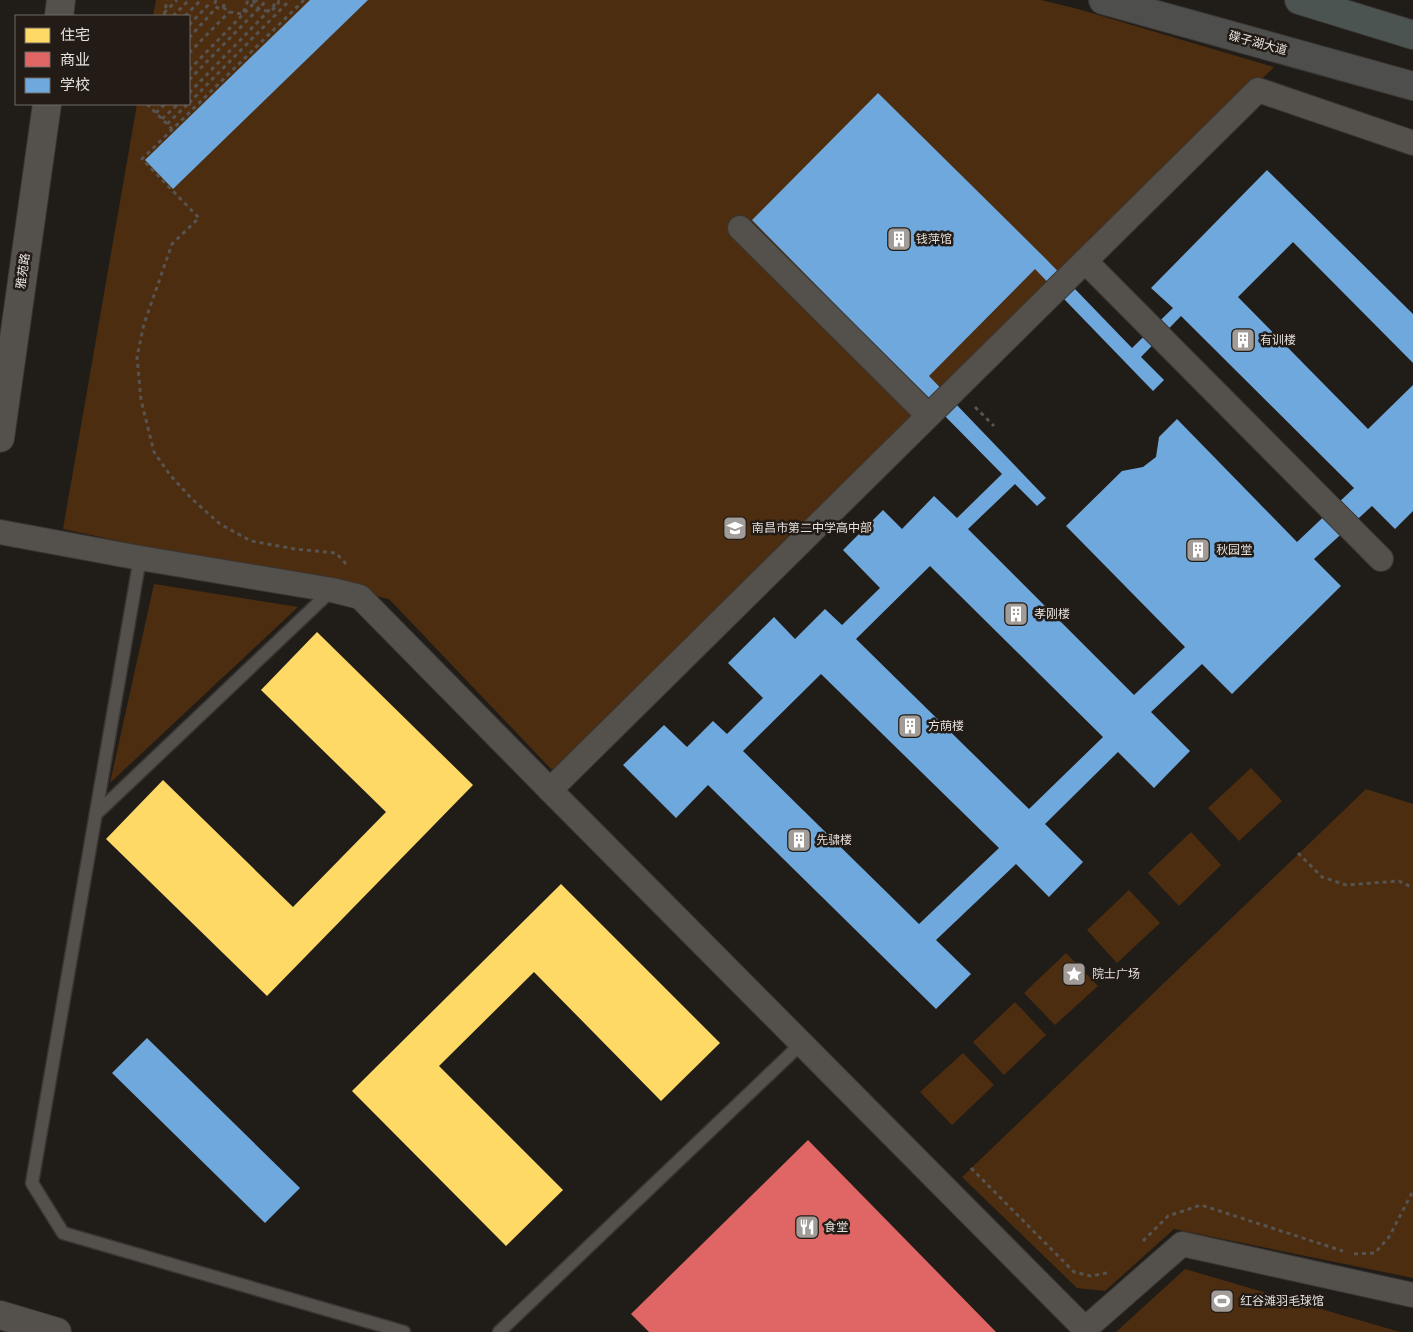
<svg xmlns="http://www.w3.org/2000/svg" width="1413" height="1332" font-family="Manrope,'Noto Sans SC',sans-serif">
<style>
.green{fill:#4d2d0f}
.homes{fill:#ffd966}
.shops{fill:#e06666}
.schools{fill:#6fa8dc;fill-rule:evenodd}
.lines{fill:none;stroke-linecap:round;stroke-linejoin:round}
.service-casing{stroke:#393633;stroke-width:15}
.minor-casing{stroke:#393633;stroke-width:26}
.tertiary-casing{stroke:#393633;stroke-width:30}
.secondary-casing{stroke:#393633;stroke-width:30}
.trunk-casing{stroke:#393633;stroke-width:30}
.path{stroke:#565351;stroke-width:3;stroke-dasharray:4 4;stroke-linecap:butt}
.service{stroke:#54514d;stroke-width:12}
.minor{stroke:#54514d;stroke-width:24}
.tertiary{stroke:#54514d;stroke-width:28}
.secondary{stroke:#4e4f4d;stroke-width:28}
.trunk{stroke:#4c5452;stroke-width:28}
.labels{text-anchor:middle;stroke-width:5;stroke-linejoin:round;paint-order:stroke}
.street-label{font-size:12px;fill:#e6e1dd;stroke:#231b15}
.poi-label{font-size:12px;fill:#e6e1dd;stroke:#231b15;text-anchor:start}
</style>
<rect width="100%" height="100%" fill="#201c18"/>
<!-- green -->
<g class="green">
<polygon points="156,0 1041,0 1078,9 1274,67 553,771 389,599 63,529 137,104 189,104 189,16 153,16"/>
<polygon points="154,584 298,607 110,783"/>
<polygon points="1251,768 1282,801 1239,841 1208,808"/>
<polygon points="1366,789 1413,804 1413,1278 1174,1229 1105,1291 1077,1288 962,1177"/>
<polygon points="1191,832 1221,865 1179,906 1148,873"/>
<polygon points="1129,890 1160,923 1117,963 1087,930"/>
<polygon points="1066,953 1098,986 1055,1025 1024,993"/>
<polygon points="1015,1002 1046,1035 1004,1075 973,1042"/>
<polygon points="963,1053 994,1085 952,1125 920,1092"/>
<polygon points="1185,1269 1400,1332 1116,1332"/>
</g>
<!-- homes -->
<g class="homes">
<polygon points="317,632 473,785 267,996 106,839 163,780 293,907 386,812 261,690"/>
<polygon points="561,884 720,1043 661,1101 534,972 439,1066 563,1190 506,1246 352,1091"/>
</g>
<!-- shops -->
<polygon class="shops" points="808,1140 996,1332 649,1332 631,1314"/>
<!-- schools -->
<g class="schools">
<polygon points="310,0 368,0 173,189 145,160"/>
<path d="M 878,93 L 1046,259 L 1132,348 L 1173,308 L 1151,288 L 1267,170 L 1413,314 L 1413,363 L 1293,242 L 1238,297 L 1368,429 L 1413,385 L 1413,511 L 1395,529 L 1372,506 L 1314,559 L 1341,586 L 1232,694 L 1202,664 L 1151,712 L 1190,751 L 1154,788 L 1118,752 L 1045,824 L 1083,862 L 1049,897 L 1016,864 L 936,940 L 971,974 L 936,1009 L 708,785 L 676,818 L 623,765 L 664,725 L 687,747 L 713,721 L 727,734 L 763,698 L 728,663 L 774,617 L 795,639 L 825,609 L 842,625 L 880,588 L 843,550 L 883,510 L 902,529 L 934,496 L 957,518 L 1002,474 L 752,220 ZM 1035,269 L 1153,391 L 1164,380 L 1141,357 L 1181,316 L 1354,488 L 1297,542 L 1177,419 L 1159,437 L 1156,457 L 1143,467 L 1122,471 L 1066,526 L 1185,647 L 1134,695 L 968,529 L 1015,484 L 1037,506 L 1046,498 L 929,376 ZM 930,566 L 1103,737 L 1029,809 L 856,639 ZM 821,674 L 999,848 L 919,924 L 743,751 Z"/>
<polygon points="147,1038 300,1188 265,1223 112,1073"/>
</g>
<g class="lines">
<!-- service casing -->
<g class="service-casing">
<g id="service">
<polyline points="140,558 32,1183 63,1233 404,1332"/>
<polyline points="96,814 332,590"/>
<polyline points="499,1332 802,1043"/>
</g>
</g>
<!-- minor casing -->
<g class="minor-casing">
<g id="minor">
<polyline points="1413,143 1258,90 550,790 1085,1329 1182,1244 1413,1295"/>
<polyline points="740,228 928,415"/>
<polyline points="1085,261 1381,559"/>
<polyline points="0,532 140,558 332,590 360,597 550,790"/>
</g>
</g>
<!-- tertiary casing -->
<g class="tertiary-casing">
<g id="tertiary">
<polyline points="59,16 61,0"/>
<polyline points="0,438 47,104"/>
<polyline points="0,1315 57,1332"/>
</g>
</g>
<!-- secondary casing -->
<g class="secondary-casing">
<polyline id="secondary" points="1103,0 1413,86"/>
</g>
<!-- trunk casing -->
<g class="trunk-casing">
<polyline id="trunk" points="1299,0 1413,35"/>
</g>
<!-- path -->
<g class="path">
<polyline points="216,0 214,6 220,9 224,6 223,0"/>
<path d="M 253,0 L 259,9 C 268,13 276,10 279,1"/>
<polyline points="304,0 142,159 199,218 172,244 144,324 137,357 141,400 154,452 170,475 192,499 220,524 251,541 295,549 336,553 348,566"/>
<polyline points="223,7 229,12 243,14 248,0"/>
<polyline points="164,13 177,0"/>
<polyline points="164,16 167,0"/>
<polyline points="173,16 189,0"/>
<polyline points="185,16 200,1"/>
<polyline points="189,25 210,3"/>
<polyline points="189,38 216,8"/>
<polyline points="189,53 229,12"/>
<polyline points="189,70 257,0"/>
<polyline points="189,80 267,0"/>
<polyline points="189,93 279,0"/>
<polyline points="189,103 290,0"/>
<polyline points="147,104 172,129"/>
<polyline points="156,113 165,104"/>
<polyline points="162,119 178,104"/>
<polyline points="167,124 188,104"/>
<polyline points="975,407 994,426"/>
<polyline points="1298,853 1322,877 1346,885 1399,881 1413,888"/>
<polyline points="971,1168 1074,1272 1091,1276 1107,1273"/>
<polyline points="1143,1241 1168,1216 1201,1205 1343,1251"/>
<polyline points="1354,1254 1375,1253 1389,1237 1413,1191"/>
</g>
<!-- service -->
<use href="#service" class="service"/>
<!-- minor -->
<use href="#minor" class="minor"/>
<!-- tertiary -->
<use href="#tertiary" class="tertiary"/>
<!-- secondary -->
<use href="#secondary" class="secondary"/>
<!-- trunk -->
<use href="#trunk" class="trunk"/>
</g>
<!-- icons -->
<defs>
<g id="building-square" transform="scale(1.25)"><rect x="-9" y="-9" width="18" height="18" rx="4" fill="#a19c98" stroke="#231b15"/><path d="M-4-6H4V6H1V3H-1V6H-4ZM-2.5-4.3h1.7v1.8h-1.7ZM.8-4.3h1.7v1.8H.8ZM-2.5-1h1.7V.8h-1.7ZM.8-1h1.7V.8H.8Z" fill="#fff"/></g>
<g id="school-square" transform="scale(1.25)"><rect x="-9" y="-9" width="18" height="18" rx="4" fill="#a19c98" stroke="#231b15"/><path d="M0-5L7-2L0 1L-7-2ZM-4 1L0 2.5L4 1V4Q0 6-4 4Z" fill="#fff"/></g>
<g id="sight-square" transform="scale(1.25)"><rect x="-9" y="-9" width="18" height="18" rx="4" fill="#a19c98" stroke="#231b15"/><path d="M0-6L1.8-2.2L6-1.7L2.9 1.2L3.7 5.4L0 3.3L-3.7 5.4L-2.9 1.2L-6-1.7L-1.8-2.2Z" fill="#fff"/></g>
<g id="restaurant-square" transform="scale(1.25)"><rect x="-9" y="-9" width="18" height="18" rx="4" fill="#a19c98" stroke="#231b15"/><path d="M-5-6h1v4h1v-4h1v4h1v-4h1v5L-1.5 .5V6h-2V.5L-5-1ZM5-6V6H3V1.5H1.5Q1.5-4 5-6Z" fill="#fff"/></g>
<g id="stadium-square" transform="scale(1.25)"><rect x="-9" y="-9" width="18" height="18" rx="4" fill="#a19c98" stroke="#231b15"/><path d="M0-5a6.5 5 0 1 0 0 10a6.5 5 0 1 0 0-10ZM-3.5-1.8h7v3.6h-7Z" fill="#fff"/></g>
</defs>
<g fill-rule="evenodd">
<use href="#building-square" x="899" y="239"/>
<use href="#building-square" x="1243" y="340"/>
<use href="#school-square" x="735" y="528"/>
<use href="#building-square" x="1198" y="550"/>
<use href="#building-square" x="1016" y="614"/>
<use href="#building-square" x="910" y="726"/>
<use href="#building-square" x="799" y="840"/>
<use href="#sight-square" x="1074" y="974"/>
<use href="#restaurant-square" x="807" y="1227"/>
<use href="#stadium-square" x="1222" y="1301"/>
</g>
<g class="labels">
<!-- street labels -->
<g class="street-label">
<text transform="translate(1258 43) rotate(15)" y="4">碟子湖大道</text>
<text transform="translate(23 271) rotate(-82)" y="4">雅苑路</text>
</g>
<!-- poi labels -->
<g class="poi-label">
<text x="916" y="243">钱萍馆</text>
<text x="1260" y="344">有训楼</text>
<text x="752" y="532">南昌市第二中学高中部</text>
<text x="1216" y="554">秋园堂</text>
<text x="1034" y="618">孝刚楼</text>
<text x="928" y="730">方荫楼</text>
<text x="816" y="844">先骕楼</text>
<text x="1092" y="978">院士广场</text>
<text x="824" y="1231">食堂</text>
<text x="1240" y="1305">红谷滩羽毛球馆</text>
</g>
</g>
<!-- legend -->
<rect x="15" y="15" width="175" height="90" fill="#231b15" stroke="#716a65"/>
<rect x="25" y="28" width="25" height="15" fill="#ffd966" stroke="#716a65"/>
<text x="60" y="40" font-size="15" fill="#e6e1dd">住宅</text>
<rect x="25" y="52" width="25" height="15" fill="#e06666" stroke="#716a65"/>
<text x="60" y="65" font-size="15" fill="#e6e1dd">商业</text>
<rect x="25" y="78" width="25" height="15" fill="#6fa8dc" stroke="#716a65"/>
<text x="60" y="90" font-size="15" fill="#e6e1dd">学校</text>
</svg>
